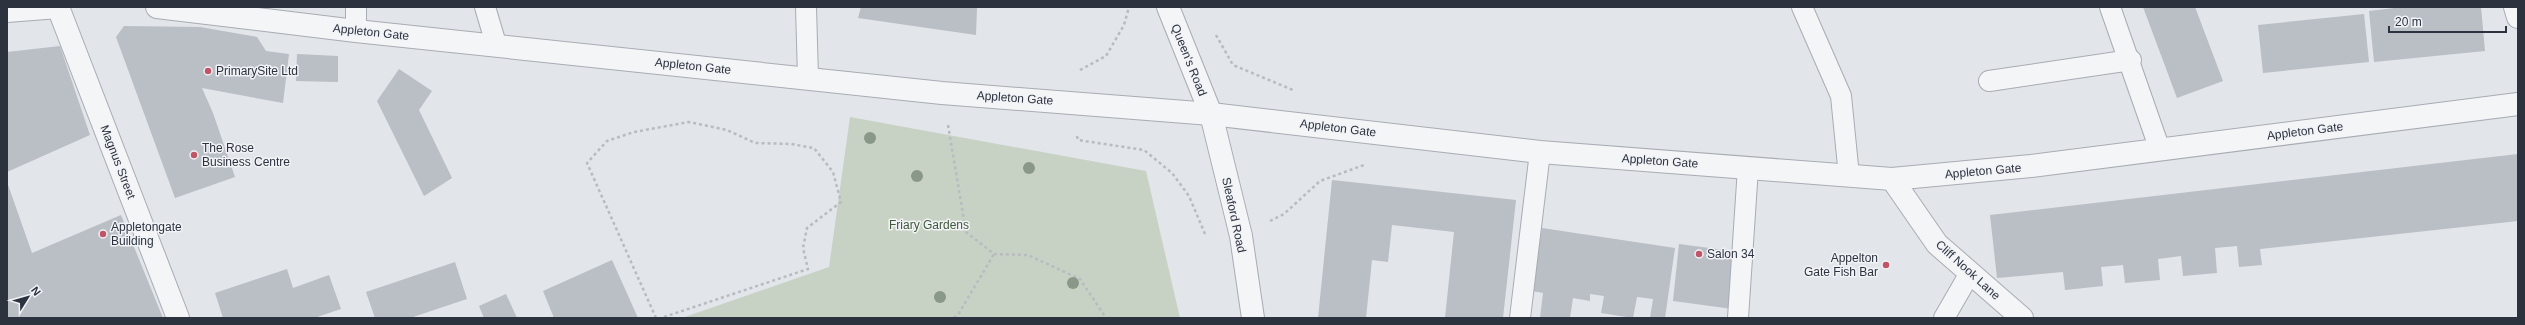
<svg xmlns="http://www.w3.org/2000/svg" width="2525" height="325" font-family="Helvetica,sans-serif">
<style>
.green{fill:#c8d2c4}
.building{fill:#babec5}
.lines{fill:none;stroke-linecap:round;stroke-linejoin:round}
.service-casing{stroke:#a8acb3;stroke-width:22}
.minor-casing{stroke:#a8acb3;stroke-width:24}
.tertiary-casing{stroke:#a8acb3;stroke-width:24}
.path{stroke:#b8bbc0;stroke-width:2.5;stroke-dasharray:3 3;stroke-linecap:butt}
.service{stroke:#f4f5f7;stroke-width:20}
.minor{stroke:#f4f5f7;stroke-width:22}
.tertiary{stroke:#f4f5f7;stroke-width:22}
.tree{fill:#899889}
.poi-dot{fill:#c05567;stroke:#f1f3f6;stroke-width:1.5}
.labels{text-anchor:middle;stroke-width:3;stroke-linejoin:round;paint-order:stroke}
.street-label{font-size:12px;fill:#2c333f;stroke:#f1f3f6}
.poi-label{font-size:12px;fill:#2c333f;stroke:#f1f3f6;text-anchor:start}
.park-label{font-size:12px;fill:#41593b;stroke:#f1f3f6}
</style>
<rect width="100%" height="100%" fill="#e2e5e9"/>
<!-- green -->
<polygon class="green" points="850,117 1146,171 1180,318 682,318 829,267"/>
<!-- building -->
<g class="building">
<polygon points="861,7 977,7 976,35 858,18"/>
<polygon points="2143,7 2195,7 2223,81 2177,98"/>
<polygon points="2403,7 2481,7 2485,51 2374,62 2369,11"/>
<polygon points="2364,14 2369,62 2263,73 2258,25"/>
<polygon points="124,26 200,27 257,37 266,51 289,54 283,103 202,88 213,113 235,177 175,198 116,37"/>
<polygon points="60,46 90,135 7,172 7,52"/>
<polygon points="297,54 338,56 338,82 296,81"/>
<polygon points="399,69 432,91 419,110 452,178 424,196 377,101"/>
<polygon points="2518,154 2518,221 2260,249 2262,265 2239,267 2237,246 2215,248 2217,273 2183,276 2181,256 2158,259 2160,280 2125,283 2123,265 2101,267 2103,286 2065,290 2063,272 1997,278 1990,215"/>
<polygon points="1332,180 1516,200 1503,318 1445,318 1454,232 1392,225 1388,262 1372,260 1366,318 1318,318"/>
<polygon points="7,182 32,253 121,215 163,318 7,318"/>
<polygon points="1542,228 1675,248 1665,318 1650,318 1653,299 1637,297 1633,318 1601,313 1604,296 1590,294 1590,301 1573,298 1570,318 1540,318 1543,293 1532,291"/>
<polygon points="1679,244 1739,252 1733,309 1673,301"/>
<polygon points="612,260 638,318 554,318 543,291"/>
<polygon points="455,262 467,299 410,318 375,318 366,292"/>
<polygon points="287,269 293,288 329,275 341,309 314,318 223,318 215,293"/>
<polygon points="506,294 517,318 484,318 479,306"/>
</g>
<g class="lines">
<!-- service casing -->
<g class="service-casing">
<g id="service">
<polyline points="356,7 356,31"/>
<polyline points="485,7 496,44"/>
<polyline points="806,7 808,78"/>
<polyline points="1802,7 1841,96 1849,176"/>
<polyline points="2110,7 2160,150"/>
<polyline points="1989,81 2131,60"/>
<polyline points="1520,318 1540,152"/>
<polyline points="1738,318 1748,168"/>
<polyline points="1944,318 1970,273"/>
</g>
</g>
<!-- minor casing -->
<g class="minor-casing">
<g id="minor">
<polyline points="58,7 178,318"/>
<polyline points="157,7 356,31 942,93 1211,114"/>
<polyline points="2515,7 2518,17"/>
<polyline points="7,11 58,7"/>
<polyline points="1892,179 1937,244 2022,318"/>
</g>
</g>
<!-- tertiary casing -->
<g class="tertiary-casing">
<g id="tertiary">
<polyline points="1168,7 1211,114 1241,236 1253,318"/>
<polyline points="1211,114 1540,152 1892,179 2031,166 2518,104"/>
</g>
</g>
<!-- path -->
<g class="path">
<polyline points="1216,35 1233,65 1293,90"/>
<polyline points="1080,70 1106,56 1124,25 1129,7"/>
<polyline points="948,125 966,232 994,254 1028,255 1080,279 1106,318"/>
<polyline points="1077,136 1078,140 1144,150 1172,173 1189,196 1205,234"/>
<polyline points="1270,221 1284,214 1320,181 1364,165"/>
<polyline points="656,318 587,163 607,141 634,132 689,122 727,130 755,143 791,144 814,148 833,172 841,202 807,228 803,248 808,269 661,318"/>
<polyline points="954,318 959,313 994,254"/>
</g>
<!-- service -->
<use href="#service" class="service"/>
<!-- minor -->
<use href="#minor" class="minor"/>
<!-- tertiary -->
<use href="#tertiary" class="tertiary"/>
</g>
<!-- trees -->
<g class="tree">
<circle cx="870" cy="138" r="6"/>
<circle cx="1029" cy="168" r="6"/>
<circle cx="917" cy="176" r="6"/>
<circle cx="1073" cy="283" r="6"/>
<circle cx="940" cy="297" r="6"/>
</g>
<!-- markers -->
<g class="poi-dot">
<circle cx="208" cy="71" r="4"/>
<circle cx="194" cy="155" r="4"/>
<circle cx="103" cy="234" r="4"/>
<circle cx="1699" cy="254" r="4"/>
<circle cx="1886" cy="265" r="4"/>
</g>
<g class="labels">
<!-- street labels -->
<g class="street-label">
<text transform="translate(371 32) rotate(6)" y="4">Appleton Gate</text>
<text transform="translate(1189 60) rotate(68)" y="4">Queen's Road</text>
<text transform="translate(693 66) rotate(6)" y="4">Appleton Gate</text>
<text transform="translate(1015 98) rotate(4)" y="4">Appleton Gate</text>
<text transform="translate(1338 128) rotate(7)" y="4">Appleton Gate</text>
<text transform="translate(2305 131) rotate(-7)" y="4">Appleton Gate</text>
<text transform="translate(1660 161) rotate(4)" y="4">Appleton Gate</text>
<text transform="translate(118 162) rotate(69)" y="4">Magnus Street</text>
<text transform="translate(1983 171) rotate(-5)" y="4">Appleton Gate</text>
<text transform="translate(1234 215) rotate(78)" y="4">Sleaford Road</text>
<text transform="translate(1968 270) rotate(42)" y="4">Cliff Nook Lane</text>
</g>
<!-- poi labels -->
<g class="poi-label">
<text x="216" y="75">PrimarySite Ltd</text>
<text x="202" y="152">The Rose<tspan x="202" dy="14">Business Centre</tspan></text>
<text x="111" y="231">Appletongate<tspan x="111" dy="14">Building</tspan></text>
<text x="1707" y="258">Salon 34</text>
<text x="1878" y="262" text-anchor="end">Appelton<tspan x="1878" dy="14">Gate Fish Bar</tspan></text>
</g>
<!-- park labels -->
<g class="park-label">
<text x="929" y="229">Friary Gardens</text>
</g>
</g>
<!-- border -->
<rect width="2525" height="325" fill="none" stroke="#2c333f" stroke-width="16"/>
<!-- north arrow -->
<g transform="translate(28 297) rotate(53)" stroke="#f1f3f6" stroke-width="3" paint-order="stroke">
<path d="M0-3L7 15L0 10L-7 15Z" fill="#2c333f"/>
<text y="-6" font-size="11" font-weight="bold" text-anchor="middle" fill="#2c333f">N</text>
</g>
<!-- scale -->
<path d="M2389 26v6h117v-6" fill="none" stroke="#2c333f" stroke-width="2"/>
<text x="2395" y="26" font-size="12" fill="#2c333f" stroke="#f1f3f6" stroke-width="3" paint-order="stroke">20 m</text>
</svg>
